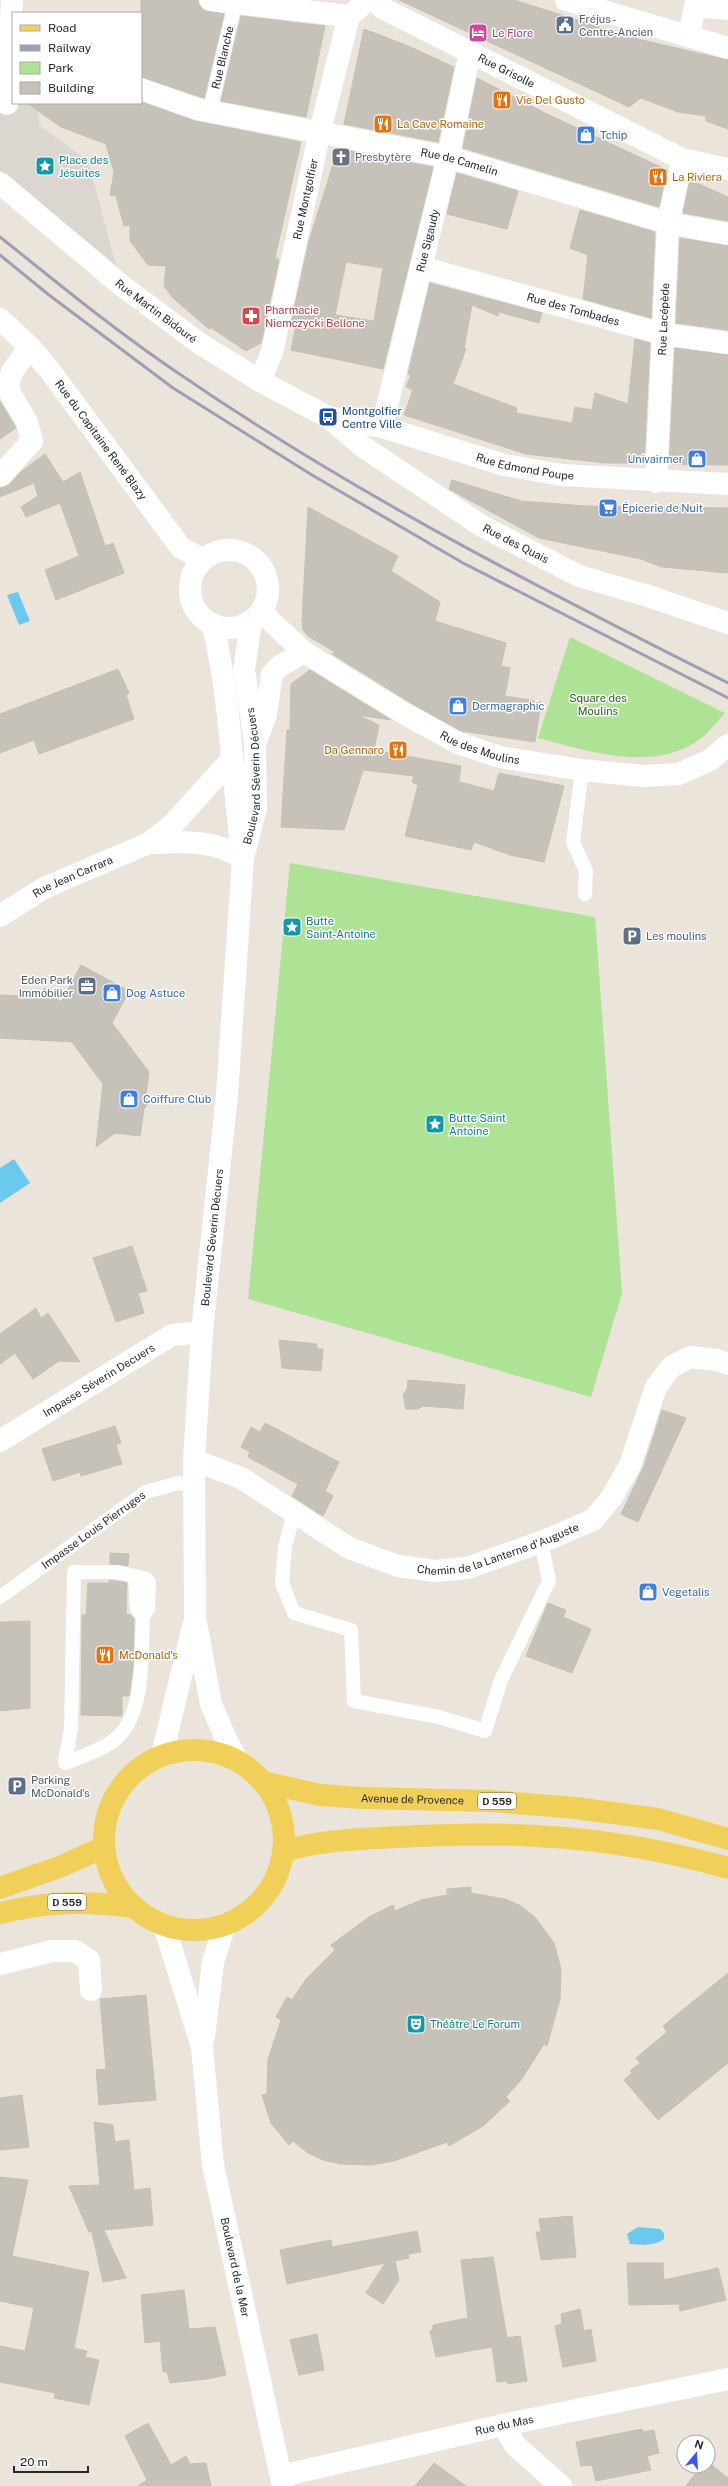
<svg xmlns="http://www.w3.org/2000/svg" width="728" height="2486" font-family="'Public Sans',sans-serif">
<style>
.green{fill:#aee295}
.plaza{fill:#dbd7d0}
.water{fill:#6bc9ef}
.building{fill:#c6c1b9;stroke:#c6c0b3;fill-rule:evenodd}
.lines{fill:none;stroke-linecap:round;stroke-linejoin:round}
.service{stroke:#fff;stroke-width:14}
.minor{stroke:#fff;stroke-width:22}
.tertiary{stroke:#fff;stroke-width:22}
.secondary{stroke:#fff;stroke-width:22}
.primary{stroke:#f1d059;stroke-width:22}
.rail{stroke:#9d9fb3;stroke-width:3}
.labels{text-anchor:middle;stroke-width:3;stroke-linejoin:round;paint-order:stroke}
.shield{fill:#fff;stroke:#686868;stroke-width:1}
.shield-label{font-size:10px;font-weight:bold;fill:#282828}
.service-label{font-size:11px;fill:#4e5e75;stroke:#fff;text-anchor:start}
.hotel-label{font-size:11px;fill:#b23c85;stroke:#fff;text-anchor:start}
.street-label{font-size:11px;fill:#282828;stroke:#fff}
.food-label{font-size:11px;fill:#c56008;stroke:#fff;text-anchor:start}
.shop-label{font-size:11px;fill:#366cbe;stroke:#fff;text-anchor:start}
.worship-label{font-size:11px;fill:#5b616d;stroke:#fff;text-anchor:start}
.culture-label{font-size:11px;fill:#0d838f;stroke:#fff;text-anchor:start}
.health-label{font-size:11px;fill:#be3a42;stroke:#fff;text-anchor:start}
.transit-label{font-size:11px;fill:#164399;stroke:#fff;text-anchor:start}
.park-label{font-size:11px;fill:#276519;stroke:#fff}
</style>
<rect width="100%" height="100%" fill="#ebe4da"/>
<!-- green -->
<g class="green">
<path d="M 570,637 L 725,713 C 718,721 711,729 704,736 C 657,775 589,751 538,738 Z"/>
<polygon points="290,863 595,917 622,1293 591,1397 248,1299"/>
</g>
<!-- plaza -->
<polygon class="plaza" points="13,103 38,103 39,125 88,161 116,265 0,170 0,109"/>
<!-- water -->
<g class="water">
<polygon points="18,592 30,621 19,625 7,595"/>
<polygon points="14,1159 30,1183 0,1203 0,1168"/>
<path d="M 638,2227 L 660,2229 L 664,2233 L 664,2239 C 654,2246 642,2245 630,2244 L 627,2234 Z"/>
</g>
<!-- building -->
<g class="building">
<polygon points="141,0 198,0 203,10 224,14 204,98 141,77"/>
<polygon points="399,0 514,0 638,39 728,60 728,129 706,121 706,116 678,112 641,98 629,107"/>
<polygon points="241,16 325,26 306,117 221,101"/>
<polygon points="364,29 406,45 454,67 438,142 344,124"/>
<polygon points="477,78 545,113 667,170 659,207 463,148"/>
<polygon points="141,102 195,121 301,142 275,258 279,260 261,343 246,351 210,327 209,329 173,298 164,286 166,266 148,265 130,241 130,225 124,226 116,196 110,195 114,172 106,144 61,127 27,103"/>
<path d="M 338,149 L 433,167 L 383,369 L 291,350 L 296,325 L 290,328 L 309,241 ZM 346,262 L 383,268 L 374,321 L 335,315 Z"/>
<polygon points="457,173 518,191 507,229 447,214"/>
<polygon points="690,180 728,197 728,221 683,213"/>
<polygon points="580,210 655,232 651,318 583,299 588,255 570,248"/>
<polygon points="680,238 728,246 728,330 676,323"/>
<polygon points="430,283 542,313 539,323 499,312 498,316 472,305 464,348 466,349 453,384 517,408 516,413 572,423 575,407 592,410 595,393 628,404 635,339 650,343 644,463 605,463 526,454 404,415 413,390 406,387 411,375 408,374"/>
<polygon points="675,348 728,355 728,465 669,464"/>
<polygon points="0,401 16,428 0,439"/>
<polygon points="45,454 63,482 80,472 105,546 113,543 124,573 56,600 45,570 79,556 60,503 26,517 21,507 38,496 34,483 0,497 0,488 9,485 22,471"/>
<polygon points="452,480 521,501 586,506 728,508 728,573 662,567 641,559 539,538 449,489"/>
<polygon points="308,507 398,556 391,571 440,602 435,621 506,643 501,666 510,668 505,696 541,702 535,742 461,731 411,703 332,654 335,652 308,636 303,630 302,621"/>
<polygon points="118,669 129,693 126,695 134,719 39,754 34,740 0,753 0,714"/>
<polygon points="310,670 391,720 358,715 379,725 374,750 461,766 459,781 456,781 494,791 499,773 564,786 544,862 510,855 474,842 471,850 405,836 418,785 412,782 414,776 363,770 344,830 281,827 287,730 290,730 291,684"/>
<polygon points="81,965 129,991 112,1023 149,1072 146,1095 152,1100 144,1109 140,1136 115,1133 96,1147 103,1084 72,1042 0,1038 0,995 39,997 44,988 61,1002"/>
<polygon points="132,1246 147,1291 138,1293 144,1313 116,1322 93,1258"/>
<polygon points="36,1308 41,1318 48,1313 80,1362 59,1361 33,1379 15,1353 0,1364 0,1334"/>
<polygon points="279,1340 317,1344 317,1349 323,1349 321,1371 282,1368"/>
<polygon points="408,1380 465,1385 463,1409 423,1406 418,1409 406,1409 403,1395 407,1389"/>
<polygon points="662,1410 686,1418 638,1522 621,1514 644,1466"/>
<polygon points="265,1423 339,1462 325,1491 333,1496 323,1516 292,1496 298,1484 248,1457 250,1452 241,1447 251,1427 260,1432"/>
<polygon points="115,1426 121,1443 116,1445 122,1464 81,1476 80,1472 53,1481 42,1449"/>
<polygon points="110,1553 129,1554 128,1566 110,1564"/>
<polygon points="109,1580 127,1583 126,1614 131,1615 134,1619 133,1666 129,1696 122,1696 122,1716 81,1715 82,1615 86,1615 88,1583 109,1583"/>
<polygon points="548,1603 566,1610 563,1617 591,1629 572,1673 526,1656"/>
<polygon points="30,1621 30,1708 0,1711 0,1622"/>
<polygon points="471,1887 471,1893 505,1899 519,1905 535,1917 554,1943 561,1969 560,1999 547,2046 544,2044 521,2080 506,2097 510,2101 483,2126 449,2146 447,2142 394,2161 371,2165 341,2164 323,2160 308,2153 293,2141 289,2145 271,2123 262,2095 267,2094 268,2059 281,2020 276,2017 287,1997 292,2000 306,1979 335,1950 331,1945 369,1917 393,1905 395,1911 421,1900 447,1895 447,1889"/>
<polygon points="728,1973 728,2063 658,2120 624,2080 632,2073 630,2071 640,2063 636,2058 667,2032 663,2026"/>
<polygon points="146,1995 156,2100 99,2105 96,2070 106,2069 100,1999"/>
<polygon points="22,2095 29,2147 0,2150 0,2098"/>
<polygon points="94,2122 113,2125 115,2142 129,2140 134,2190 150,2188 153,2225 104,2230 126,2278 103,2282 92,2232 89,2232 69,2186 100,2185"/>
<polygon points="0,2177 28,2180 12,2256 89,2272 74,2348 87,2351 85,2357 99,2360 89,2405 54,2398 55,2393 0,2382 0,2346 25,2351 34,2308 0,2301"/>
<polygon points="572,2216 576,2257 541,2260 536,2232 541,2232 539,2219"/>
<polygon points="417,2231 421,2252 408,2254 409,2258 395,2261 399,2280 383,2304 366,2293 385,2263 287,2284 280,2250 331,2240 332,2247"/>
<polygon points="493,2257 507,2338 520,2336 527,2381 508,2384 507,2381 497,2382 492,2347 436,2357 430,2331 433,2330 433,2325 468,2318 461,2260"/>
<polygon points="627,2263 663,2263 664,2280 718,2268 726,2300 680,2311 679,2304 629,2305"/>
<polygon points="184,2290 189,2329 215,2327 226,2375 207,2379 170,2383 167,2372 163,2372 160,2341 145,2343 141,2295"/>
<polygon points="580,2309 584,2331 591,2329 596,2361 563,2367 555,2326 562,2324 561,2314"/>
<polygon points="317,2334 324,2370 299,2375 290,2340"/>
<polygon points="148,2423 171,2465 186,2456 190,2464 206,2463 211,2486 138,2486 147,2480 125,2436"/>
<polygon points="642,2429 643,2432 654,2430 659,2453 647,2456 651,2470 596,2481 592,2465 581,2466 576,2442"/>
<polygon points="708,2462 728,2478 728,2486 686,2486 701,2466 708,2466"/>
<polygon points="434,2463 466,2486 415,2486"/>
</g>
<g class="lines">
<!-- service -->
<g class="service">
<path id="s1" d="M 210,111 L 235,4"/>
<polyline points="582,770 573,842 586,871 585,894"/>
<polyline points="294,1513 285,1547 282,1583 294,1613 351,1630 354,1701 439,1717 485,1731 501,1680 549,1581 541,1542"/>
<path d="M 74,1572 L 118,1572 L 146,1579 L 149,1582 L 148,1609 L 143,1617 C 141,1654 146,1717 113,1741 C 99,1751 81,1757 65,1763 L 71,1728 Z"/>
<polyline points="135,1576 137,1608 143,1617"/>
<path id="s2" d="M 0,1597 L 146,1492 L 178,1483 L 194,1486"/>
</g>
<!-- minor -->
<g class="minor">
<polyline points="210,0 349,16 360,7"/>
<path id="s3" d="M 375,0 L 382,8 L 682,159 L 728,169"/>
<polyline points="566,0 728,48"/>
<polyline points="689,36 695,6 728,9"/>
<path id="s4" d="M 141,89 L 197,109 L 448,157 L 668,223 L 728,234"/>
<polyline points="7,104 12,0"/>
<path id="s5" d="M 421,267 L 663,334 L 728,343"/>
<path id="s6" d="M 260,381 L 272,352 L 320,131 L 349,16"/>
<path id="s7" d="M 382,427 L 448,157 L 470,52"/>
<polyline points="0,476 32,441 27,422 11,395 8,384 12,372 30,347"/>
<path id="s8" d="M 656,482 L 668,223 L 682,159"/>
<path d="M 149,843 C 184,842 212,839 243,858"/>
<path id="s9" d="M 0,916 L 44,888 L 149,843 L 173,824 L 232,759"/>
<path id="s10" d="M 0,1441 L 172,1335 L 202,1332"/>
<path id="s11" d="M 194,1460 L 241,1478 L 349,1548 L 398,1566 L 435,1571 L 467,1568 L 541,1542 L 593,1520 L 612,1497 L 630,1465 L 656,1387 L 671,1367 L 690,1357 L 717,1360 L 728,1364"/>
<polyline points="0,1964 52,1951 75,1951 89,1960 91,1990"/>
<polyline points="503,2425 515,2445 561,2486"/>
<path id="s12" d="M 281,2476 L 503,2425 L 728,2379"/>
</g>
<!-- tertiary -->
<g class="tertiary">
<path id="s13" d="M 0,319 L 30,347 L 51,372 L 181,548 L 203,559"/>
<path id="s14" d="M 328,417 L 362,446 L 482,526 L 579,576 L 645,595 L 728,623"/>
<circle cx="229" cy="589" r="39"/>
<path id="s15" d="M 261,612 L 304,652 L 405,714 L 458,743 L 500,757 L 582,770 L 643,776 L 679,774 L 710,760 L 728,745"/>
<path d="M 213,625 C 230,698 232,771 241,845"/>
<polyline points="257,739 266,715 272,674 280,666 304,652"/>
<polyline points="162,1755 193,1626"/>
<path id="s16" d="M 238,1761 L 226,1739 L 211,1704 L 195,1617 L 194,1460 L 202,1332 L 227,1095 L 243,858 L 256,808 L 255,742 L 244,670 L 251,622"/>
<path id="s17" d="M 164,1925 L 202,2047 L 213,2165 L 283,2486"/>
<polyline points="204,2037 213,1962 225,1924"/>
</g>
<!-- secondary -->
<path class="secondary" id="s18" d="M 0,183 L 121,285 L 199,343 L 260,381 L 328,417 L 382,427 L 504,465 L 562,475 L 728,484"/>
<!-- primary -->
<g class="primary">
<circle cx="194" cy="1840" r="90"/>
<path id="s19" d="M 263,1782 L 320,1795 L 362,1798 L 491,1801 L 575,1808 L 658,1819 L 728,1839"/>
<path d="M 284,1851 C 321,1840 359,1839 398,1837 C 514,1830 615,1836 728,1868"/>
<polyline points="0,1888 62,1866 104,1847"/>
<path d="M 0,1913 C 49,1901 84,1901 134,1907"/>
</g>
<!-- rail -->
<g class="rail">
<path d="M 0,237 C 59,284 118,333 181,375 C 354,494 541,589 728,683"/>
<polyline points="0,255 49,295 173,388 312,475 463,563 728,698"/>
</g>
</g>
<!-- icons -->
<defs>
<g id="civic-square" transform="scale(1)"><rect x="-9" y="-9" width="18" height="18" rx="4" fill="#5c6f8a" stroke="#fff"/><path d="M-.6-6.5H3V-4.5H.6V-3L4-1V1h2V6H-6V1h2V-1L-.6-3ZM-1.2 2.5V6h2.4V2.5Z" fill="#fff"/></g>
<g id="hotel-square" transform="scale(1)"><rect x="-9" y="-9" width="18" height="18" rx="4" fill="#d1479c" stroke="#fff"/><path d="M-6-4.5h1.5V1H6V5H4.5V3h-9V5H-6ZM-4 0a1.8 1.8 0 1 1 3.6 0ZM.5 0V-2.5h3Q6-2.5 6 0Z" fill="#fff"/></g>
<g id="restaurant-square" transform="scale(1)"><rect x="-9" y="-9" width="18" height="18" rx="4" fill="#e8710a" stroke="#fff"/><path d="M-5-6h1v4h1v-4h1v4h1v-4h1v5L-1.5 .5V6h-2V.5L-5-1ZM5-6V6H3V1.5H1.5Q1.5-4 5-6Z" fill="#fff"/></g>
<g id="shop-square" transform="scale(1)"><rect x="-9" y="-9" width="18" height="18" rx="4" fill="#3f7fe0" stroke="#fff"/><path d="M-5-2.5h2.3a2.7 3.5 0 0 1 5.4 0H5L5.5 6h-11ZM-1.5-2.5h3a1.5 2.3 0 0 0-3 0Z" fill="#fff"/></g>
<g id="church-square" transform="scale(1)"><rect x="-9" y="-9" width="18" height="18" rx="4" fill="#6b7280" stroke="#fff"/><path d="M-1.2-6h2.4v3.5h3.3v2.4h-3.3V6h-2.4V-.1h-3.3v-2.4h3.3Z" fill="#fff"/></g>
<g id="sight-square" transform="scale(1)"><rect x="-9" y="-9" width="18" height="18" rx="4" fill="#0f9aa8" stroke="#fff"/><path d="M0-6L1.8-2.2L6-1.7L2.9 1.2L3.7 5.4L0 3.3L-3.7 5.4L-2.9 1.2L-6-1.7L-1.8-2.2Z" fill="#fff"/></g>
<g id="pharmacy-square" transform="scale(1)"><rect x="-9" y="-9" width="18" height="18" rx="4" fill="#e0444e" stroke="#fff"/><path d="M-2-6h4v4h4v4h-4v4h-4v-4h-4v-4h4Z" fill="#fff"/></g>
<g id="bus-square" transform="scale(1)"><rect x="-9" y="-9" width="18" height="18" rx="4" fill="#1a4fb4" stroke="#fff"/><path d="M-5-6H5V4H4V6H2V4H-2V6H-4V4H-5ZM-3.5-4V0h7V-4ZM-3.5 1.2v1.5H-2V1.2ZM2 1.2v1.5H3.5V1.2Z" fill="#fff"/></g>
<g id="supermarket-square" transform="scale(1)"><rect x="-9" y="-9" width="18" height="18" rx="4" fill="#3f7fe0" stroke="#fff"/><path d="M-6-5.5h2.5l.6 2H6L4.5 2H-2.5L-4.4-4H-6ZM-1.5 3.2a1.3 1.3 0 1 0 .1 0ZM3 3.2a1.3 1.3 0 1 0 .1 0Z" fill="#fff"/></g>
<g id="parking-square" transform="scale(1)"><rect x="-9" y="-9" width="18" height="18" rx="4" fill="#5c6f8a" stroke="#fff"/><path d="M-3.5-5.5H1a3.5 3.5 0 0 1 0 7H-1V5.5H-3.5ZM-1-3.4V-.6H.8a1.4 1.4 0 0 0 0-2.8Z" fill="#fff"/></g>
<g id="office-square" transform="scale(1)"><rect x="-9" y="-9" width="18" height="18" rx="4" fill="#5c6f8a" stroke="#fff"/><path d="M-6-3h4V-5.5h4V-3h4V5H-6ZM-1-4.5V-3h2v-1.5ZM-6 0V1H6V0Z" fill="#fff"/></g>
<g id="theatre-square" transform="scale(1)"><rect x="-9" y="-9" width="18" height="18" rx="4" fill="#0f9aa8" stroke="#fff"/><path d="M-5-5.5Q0-4 5-5.5V0Q5 5 0 6Q-5 5-5 0ZM-3.3-2.5H-1v1.5H-3.3ZM1-2.5H3.3v1.5H1ZM-2.8 1Q0 5.5 2.8 1Z" fill="#fff"/></g>
</defs>
<g fill-rule="evenodd">
<use href="#civic-square" x="565" y="25"/>
<use href="#hotel-square" x="478" y="33"/>
<use href="#restaurant-square" x="502" y="100"/>
<use href="#restaurant-square" x="383" y="124"/>
<use href="#shop-square" x="586" y="135"/>
<use href="#church-square" x="341" y="157"/>
<use href="#sight-square" x="45" y="166"/>
<use href="#restaurant-square" x="658" y="177"/>
<use href="#pharmacy-square" x="251" y="316"/>
<use href="#bus-square" x="328" y="417"/>
<use href="#shop-square" x="697" y="459"/>
<use href="#supermarket-square" x="608" y="508"/>
<use href="#shop-square" x="458" y="706"/>
<use href="#restaurant-square" x="398" y="750"/>
<use href="#sight-square" x="292" y="927"/>
<use href="#parking-square" x="632" y="936"/>
<use href="#office-square" x="87" y="986"/>
<use href="#shop-square" x="112" y="993"/>
<use href="#shop-square" x="129" y="1099"/>
<use href="#sight-square" x="435" y="1124"/>
<use href="#shop-square" x="648" y="1592"/>
<use href="#restaurant-square" x="105" y="1655"/>
<use href="#parking-square" x="17" y="1786"/>
<use href="#theatre-square" x="416" y="2024"/>
</g>
<g class="labels">
<!-- shield labels -->
<g class="shield">
<rect x="478" y="1793" width="38" height="16" rx="3"/>
<rect x="48" y="1894" width="38" height="16" rx="3"/>
</g>
<g class="shield-label">
<text x="497" y="1805">D 559</text>
<text x="67" y="1906">D 559</text>
</g>
<!-- service labels -->
<g class="service-label">
<text x="579" y="23">Fréjus -<tspan x="579" dy="13">Centre-Ancien</tspan></text>
<text x="646" y="940">Les moulins</text>
<text x="73" y="984" text-anchor="end">Eden Park<tspan x="73" dy="13">Immobilier</tspan></text>
<text x="31" y="1784">Parking<tspan x="31" dy="13">McDonald's</tspan></text>
</g>
<!-- hotel labels -->
<g class="hotel-label">
<text x="492" y="37">Le Flore</text>
</g>
<!-- street labels -->
<g class="street-label">
<text dy="4" stroke="none"><textPath href="#s1" startOffset="55">Rue Blanche</textPath></text>
<text dy="4" stroke="none"><textPath href="#s3" startOffset="150">Rue Grisolle</textPath></text>
<text dy="4" stroke="none"><textPath href="#s4" startOffset="327">Rue de Camelin</textPath></text>
<text dy="4" stroke="none"><textPath href="#s6" startOffset="188">Rue Montgolfier</textPath></text>
<text dy="4" stroke="none"><textPath href="#s7" startOffset="192">Rue Sigaudy</textPath></text>
<text dy="4" stroke="none"><textPath href="#s5" startOffset="158">Rue des Tombades</textPath></text>
<text dy="4" stroke="none"><textPath href="#s18" startOffset="202">Rue Martin Bidouré</textPath></text>
<text dy="4" stroke="none"><textPath href="#s8" startOffset="163">Rue Lacépède</textPath></text>
<text dy="4" stroke="none"><textPath href="#s13" startOffset="158">Rue du Capitaine René Blazy</textPath></text>
<text dy="4" stroke="none"><textPath href="#s18" startOffset="608">Rue Edmond Poupe</textPath></text>
<text dy="4" stroke="none"><textPath href="#s14" startOffset="227">Rue des Quais</textPath></text>
<text dy="4" stroke="none"><textPath href="#s15" startOffset="260">Rue des Moulins</textPath></text>
<text dy="4" stroke="none"><textPath href="#s16" startOffset="996">Boulevard Séverin Décuers</textPath></text>
<text dy="4" stroke="none"><textPath href="#s9" startOffset="83">Rue Jean Carrara</textPath></text>
<text dy="4" stroke="none"><textPath href="#s16" startOffset="532">Boulevard Séverin Décuers</textPath></text>
<text dy="4" stroke="none"><textPath href="#s10" startOffset="116">Impasse Séverin Decuers</textPath></text>
<text dy="4" stroke="none"><textPath href="#s2" startOffset="115">Impasse Louis Pierruges</textPath></text>
<text dy="4" stroke="none"><textPath href="#s11" startOffset="335">Chemin de la Lanterne d'Auguste</textPath></text>
<text dy="4" stroke="none"><textPath href="#s19" startOffset="151">Avenue de Provence</textPath></text>
<text dy="4" stroke="none"><textPath href="#s17" startOffset="351">Boulevard de la Mer</textPath></text>
<text dy="4" stroke="none"><textPath href="#s12" startOffset="229">Rue du Mas</textPath></text>
</g>
<!-- food labels -->
<g class="food-label">
<text x="516" y="104">Vie Del Gusto</text>
<text x="397" y="128">La Cave Romaine</text>
<text x="672" y="181">La Riviera</text>
<text x="384" y="754" text-anchor="end">Da Gennaro</text>
<text x="119" y="1659">McDonald's</text>
</g>
<!-- shop labels -->
<g class="shop-label">
<text x="600" y="139">Tchip</text>
<text x="683" y="463" text-anchor="end">Univairmer</text>
<text x="622" y="512">Épicerie de Nuit</text>
<text x="472" y="710">Dermagraphic</text>
<text x="126" y="997">Dog Astuce</text>
<text x="143" y="1103">Coiffure Club</text>
<text x="662" y="1596">Vegetalis</text>
</g>
<!-- worship labels -->
<g class="worship-label">
<text x="355" y="161">Presbytère</text>
</g>
<!-- culture labels -->
<g class="culture-label">
<text x="59" y="164">Place des<tspan x="59" dy="13">Jésuites</tspan></text>
<text x="306" y="925">Butte<tspan x="306" dy="13">Saint-Antoine</tspan></text>
<text x="449" y="1122">Butte Saint<tspan x="449" dy="13">Antoine</tspan></text>
<text x="430" y="2028">Théâtre Le Forum</text>
</g>
<!-- health labels -->
<g class="health-label">
<text x="265" y="314">Pharmacie<tspan x="265" dy="13">Niemczycki Bellone</tspan></text>
</g>
<!-- transit labels -->
<g class="transit-label">
<text x="342" y="415">Montgolfier<tspan x="342" dy="13">Centre Ville</tspan></text>
</g>
<!-- park labels -->
<g class="park-label">
<text x="598" y="702">Square des<tspan x="598" dy="13">Moulins</tspan></text>
</g>
</g>
<!-- legend -->
<rect x="12" y="12" width="130" height="92" fill="#ffffff" stroke="#a9a9a9"/>
<rect x="20" y="25" width="20" height="6" fill="#f1d059" stroke="#a9a9a9"/>
<text x="48" y="32" font-size="12" fill="#282828">Road</text>
<rect x="20" y="45" width="20" height="6" fill="#9d9fb3" stroke="#a9a9a9"/>
<text x="48" y="52" font-size="12" fill="#282828">Railway</text>
<rect x="20" y="62" width="20" height="12" fill="#aee295" stroke="#a9a9a9"/>
<text x="48" y="72" font-size="12" fill="#282828">Park</text>
<rect x="20" y="82" width="20" height="12" fill="#c6c1b9" stroke="#a9a9a9"/>
<text x="48" y="92" font-size="12" fill="#282828">Building</text>
<!-- north arrow -->
<g transform="translate(696 2454) rotate(18)"><circle r="19" fill="#ffffff" stroke="#a9a9a9"/>
<path d="M0-3L7 15L0 10L-7 15Z" fill="#3758fa"/>
<text y="-6" font-size="11" font-weight="bold" text-anchor="middle" fill="#282828">N</text>
</g>
<!-- scale -->
<path d="M14 2466v6h74v-6" fill="none" stroke="#282828" stroke-width="2"/>
<text x="20" y="2466" font-size="12" fill="#282828" stroke="#ffffff" stroke-width="3" paint-order="stroke">20 m</text>
</svg>
